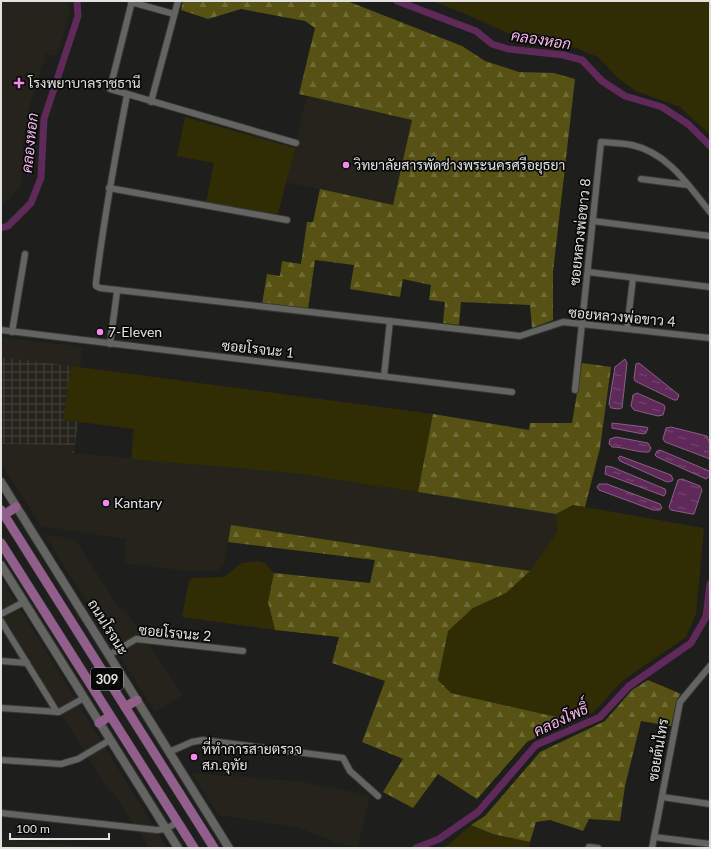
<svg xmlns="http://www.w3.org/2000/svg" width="711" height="849" font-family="Lato,Sarabun,sans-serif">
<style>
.built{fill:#24241c}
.industrial{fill:url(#industrial-grid)}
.green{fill:#302d05}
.forest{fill:url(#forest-firs)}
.water{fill:url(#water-ripples);stroke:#866182}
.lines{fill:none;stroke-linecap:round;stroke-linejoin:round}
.canal{stroke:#5f2a5a;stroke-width:7}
.street-casing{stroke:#383836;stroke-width:8}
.secondary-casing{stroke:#383836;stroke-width:10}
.primary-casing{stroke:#383836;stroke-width:10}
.street{stroke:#646461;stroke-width:6}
.secondary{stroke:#646461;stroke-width:8}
.primary{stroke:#925f8c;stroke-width:9}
.poi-dot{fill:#f888eb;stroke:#080807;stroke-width:1.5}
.labels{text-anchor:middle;stroke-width:3.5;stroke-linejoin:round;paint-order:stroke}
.shield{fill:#080807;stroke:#a1a19f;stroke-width:1}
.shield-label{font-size:13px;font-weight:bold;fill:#e2e2e0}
.poi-label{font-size:14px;fill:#e2e2e0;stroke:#080807;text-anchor:start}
.street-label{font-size:14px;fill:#e2e2e0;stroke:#080807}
.water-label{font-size:15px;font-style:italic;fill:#f9b7ef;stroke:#080807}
</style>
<defs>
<pattern id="industrial-grid" width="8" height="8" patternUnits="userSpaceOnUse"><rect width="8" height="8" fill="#24241c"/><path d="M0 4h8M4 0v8" fill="none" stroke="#44443d"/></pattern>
<pattern id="forest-firs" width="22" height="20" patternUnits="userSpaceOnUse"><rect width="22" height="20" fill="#565213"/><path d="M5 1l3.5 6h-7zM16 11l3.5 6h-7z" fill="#6e6b35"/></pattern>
<pattern id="water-ripples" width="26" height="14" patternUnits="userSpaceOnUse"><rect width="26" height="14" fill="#5f2a5a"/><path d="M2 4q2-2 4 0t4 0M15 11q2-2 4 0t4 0" fill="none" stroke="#764971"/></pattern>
</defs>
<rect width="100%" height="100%" fill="#1e1e1c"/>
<!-- built -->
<g class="built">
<polygon points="1,1 68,1 69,16 57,55 46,54 28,111 23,141 22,185 1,207"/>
<polygon points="307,96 412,120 393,206 286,182"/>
<polygon points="1,337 82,347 80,368 1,357"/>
<polygon points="1,444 71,445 72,453 293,473 418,492 556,514 558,531 530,571 231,525 224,565 219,570 188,571 124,563 126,539 41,526 1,464"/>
<polygon points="44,534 75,539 119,608 125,610 183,695 155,712"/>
<polygon points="1,578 167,848 149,848 113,792 109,791 1,616"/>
<polygon points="192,773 296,781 370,795 358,847 334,842 297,827 218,815"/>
<polygon points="1,839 107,848 1,848"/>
</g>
<!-- industrial -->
<polygon class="industrial" points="1,357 71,366 63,420 78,422 74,453 72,453 71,445 1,444"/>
<!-- green -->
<g class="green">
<polygon points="432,1 710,1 710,135 680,107 636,91 618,78 598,57 576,48 541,43 517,37 461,12"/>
<polygon points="185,117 295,148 278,214 206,202 214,163 177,156"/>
<polygon points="71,366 433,414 418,492 293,473 131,459 134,429 63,420"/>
<polygon points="574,505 704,528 696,614 686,637 622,681 594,712 570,720 451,693 438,680 447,631 473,608 506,593 530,571 558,531 556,514"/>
<polygon points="257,561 265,563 274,573 268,602 275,630 182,617 189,581 193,578 224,577 242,563"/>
<polygon points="471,825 493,834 530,842 529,848 441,848 448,845"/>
</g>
<!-- forest -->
<g class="forest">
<polygon points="183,1 347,1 462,46 485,61 519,72 554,73 575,79 553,272 553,320 532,328 530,305 461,302 459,325 443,323 445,302 429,300 431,285 403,279 400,297 350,289 354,265 315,260 308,309 262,304 267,274 280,276 282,261 301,264 307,222 313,222 320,189 393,205 412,120 299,94 315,28 305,21 241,9 208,19 181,10"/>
<polygon points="582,363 611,367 600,448 585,507 573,505 556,514 418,492 433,414 529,430 530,423 572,423"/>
<polygon points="231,525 530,571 506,593 473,608 448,631 438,680 451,693 570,720 527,742 477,799 438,774 413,808 383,792 403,759 362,742 385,681 332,663 339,637 275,630 268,602 274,573 370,583 375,560 228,542"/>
<polygon points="648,680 681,694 677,699 671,726 641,721 625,786 620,821 589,819 583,831 550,820 536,822 530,842 493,834 471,825 485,816 540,752 605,721 632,690"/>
</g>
<!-- water -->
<g class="water">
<polygon points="625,359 627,363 622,408 618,409 611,408 609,404 615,367"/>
<polygon points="639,363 679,395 677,400 674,400 635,381 634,378 636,364"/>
<polygon points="637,393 664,405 665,408 663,415 658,416 634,410 631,406 633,395"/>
<polygon points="612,423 645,427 648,428 646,433 643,434 612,428"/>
<polygon points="671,427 707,436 710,444 710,459 665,442 663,439 666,428"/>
<path d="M 616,437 L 648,443 L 651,448 L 649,452 C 638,453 624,447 612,447 L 609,444 L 610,439 Z"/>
<polygon points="660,450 709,471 710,476 706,479 657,457 655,455 657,451"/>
<polygon points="620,456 671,475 673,479 672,481 667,482 620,461 618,458"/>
<polygon points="606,466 612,467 665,489 666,492 664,496 605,474"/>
<polygon points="682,479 700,486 702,490 694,514 692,514 671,510 669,507 678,480"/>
<polygon points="599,484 607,484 660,504 662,508 660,510 653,510 599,490 597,487"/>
</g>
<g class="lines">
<!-- canal -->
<g class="canal">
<polyline points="397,1 476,31 492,44 508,49 563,55 582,60 602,81 625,96 662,107 688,124 710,146"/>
<polyline points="1,228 8,226 31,203 41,178 44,119 78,16 77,1"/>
<polyline points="416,848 439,839 478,812 536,745 600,717 629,686 691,643 706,617 710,584"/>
</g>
<!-- street casing -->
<g class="street-casing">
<g id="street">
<polyline points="132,1 110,89 296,143"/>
<polyline points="131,2 174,14"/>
<path d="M 127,95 C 115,157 104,219 96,282 L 96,286 L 100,288 L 520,336 L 563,322 L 710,338"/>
<polyline points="151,102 178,1"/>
<polyline points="641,179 688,185"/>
<polyline points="109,188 287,220"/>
<polyline points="593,221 710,236"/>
<polyline points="588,272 710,287"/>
<polyline points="627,329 633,278"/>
<polyline points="1,330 512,392"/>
<polyline points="12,332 25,254"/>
<polyline points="110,344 117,292"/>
<polyline points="384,376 390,321"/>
<path d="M 575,390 L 601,142 C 612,143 622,143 632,145 C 668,153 688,185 710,212"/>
<polyline points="1,614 24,602"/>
<polyline points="1,621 57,712"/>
<polyline points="109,655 136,639 243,651"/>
<polyline points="1,661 27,663"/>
<polyline points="1,708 59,712 84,698"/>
<polyline points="169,752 192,742 203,740 343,758 350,771 378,796"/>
<polyline points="1,760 61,764 78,759 110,740"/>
<polyline points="662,797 710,804"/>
<polyline points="1,813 157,830 166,829 178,822"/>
<polyline points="654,837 710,844"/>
<polyline points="589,847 598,848"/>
<polyline points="652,848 680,702 710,666"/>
</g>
</g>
<!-- secondary casing -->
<g class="secondary-casing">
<g id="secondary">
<polyline points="1,482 229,848"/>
<polyline points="1,565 178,848"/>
</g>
</g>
<!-- primary casing -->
<g class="primary-casing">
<g id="primary">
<polyline points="1,510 214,848"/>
<polyline points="4,515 16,507"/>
<polyline points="1,543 194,848"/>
<polyline points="125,707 137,700"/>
<polyline points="99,723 110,716"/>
</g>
</g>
<!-- street -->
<use href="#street" class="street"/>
<!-- secondary -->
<use href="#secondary" class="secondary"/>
<!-- primary -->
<use href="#primary" class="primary"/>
</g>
<!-- markers -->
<g class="poi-dot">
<path d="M17 77h4v4h4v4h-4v4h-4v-4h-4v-4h4z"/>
<circle cx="346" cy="165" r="4"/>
<circle cx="100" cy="332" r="4"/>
<circle cx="106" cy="503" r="4"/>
<circle cx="194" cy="757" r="4"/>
</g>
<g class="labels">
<!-- shield labels -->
<rect class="shield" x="91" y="668" width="32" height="22" rx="3"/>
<g class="shield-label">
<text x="107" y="684">309</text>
</g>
<!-- poi labels -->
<g class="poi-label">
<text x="28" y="88">โรงพยาบาลราชธานี</text>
<text x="354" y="170">วิทยาลัยสารพัดช่างพระนครศรีอยุธยา</text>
<text x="108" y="337">7-Eleven</text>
<text x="114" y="508">Kantary</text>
<text x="202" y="754">ที่ทำการสายตรวจ<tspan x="202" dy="16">สภ.อุทัย</tspan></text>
</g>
<!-- street labels -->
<g class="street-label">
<text transform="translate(580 232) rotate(-84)" y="5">ซอยหลวงพ่อขาว 8</text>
<text transform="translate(622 317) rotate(5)" y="5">ซอยหลวงพ่อขาว 4</text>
<text transform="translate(258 349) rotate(6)" y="5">ซอยโรจนะ 1</text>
<text transform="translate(108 627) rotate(58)" y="5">ถนนโรจนะ</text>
<text transform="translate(175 633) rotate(5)" y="5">ซอยโรจนะ 2</text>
<text transform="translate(658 750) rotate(-80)" y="5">ซอยต้นไทร</text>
</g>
<!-- water labels -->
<g class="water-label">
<text transform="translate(541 40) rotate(9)" y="5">คลองหอก</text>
<text transform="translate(30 143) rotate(-84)" y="5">คลองหอก</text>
<text transform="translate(561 720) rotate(-25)" y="5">คลองโพธิ์</text>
</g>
</g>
<!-- border -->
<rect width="711" height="849" fill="none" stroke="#e2e2e0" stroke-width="4"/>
<!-- scale -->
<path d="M10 833v6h99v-6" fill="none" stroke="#e2e2e0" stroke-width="2"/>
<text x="16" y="833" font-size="12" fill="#e2e2e0" stroke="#080807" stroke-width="3" paint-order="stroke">100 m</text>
</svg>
